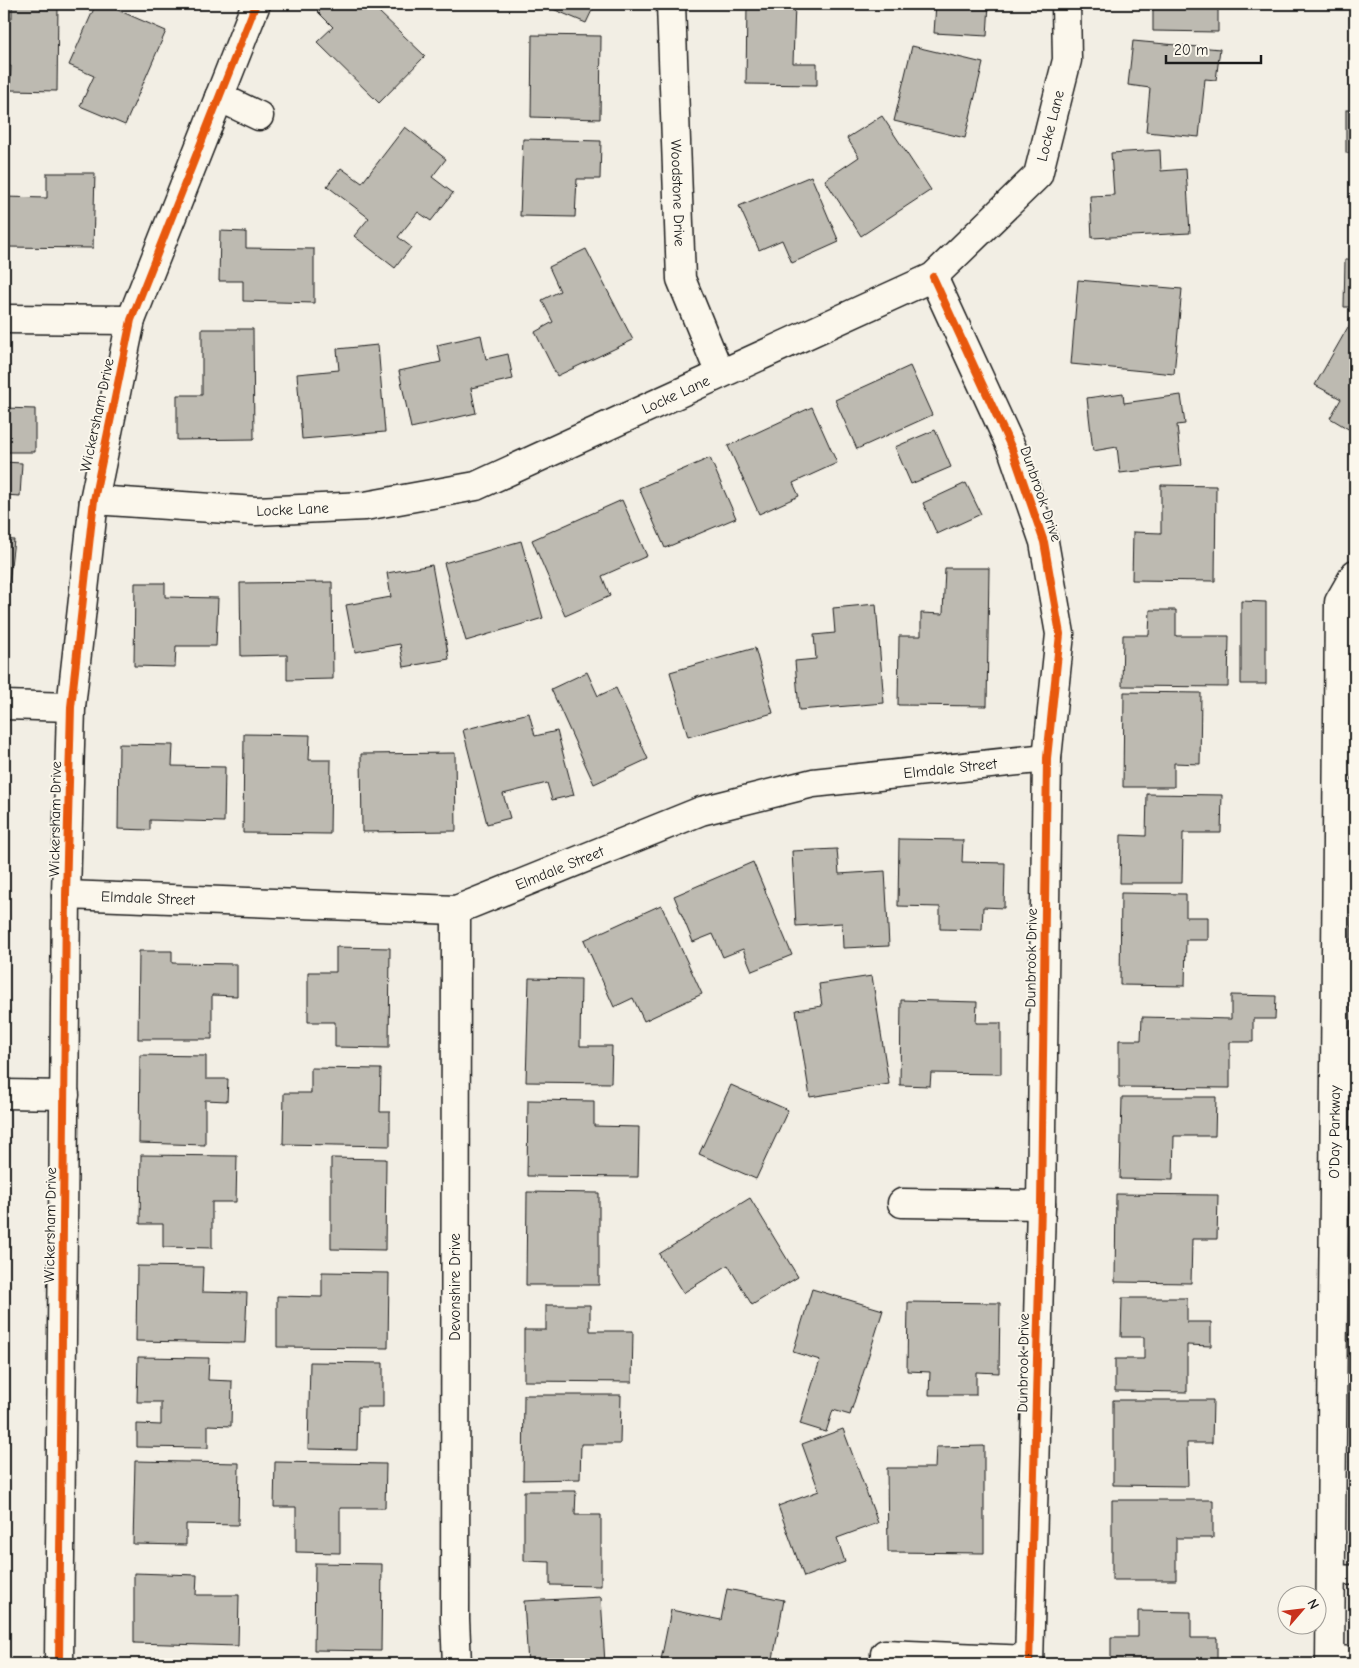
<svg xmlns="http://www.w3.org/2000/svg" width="1359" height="1668" font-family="'Comic Neue',sans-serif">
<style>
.building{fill:#bdbab1;stroke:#1c1c1c}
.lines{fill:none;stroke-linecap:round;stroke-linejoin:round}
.service-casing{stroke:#1c1c1c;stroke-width:22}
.minor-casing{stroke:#1c1c1c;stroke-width:31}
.tertiary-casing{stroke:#1c1c1c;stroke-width:31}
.service{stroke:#fbf7ec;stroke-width:19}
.minor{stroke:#fbf7ec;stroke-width:28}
.tertiary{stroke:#fbf7ec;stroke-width:28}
.cycleway-casing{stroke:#fbf7ec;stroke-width:11}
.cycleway{stroke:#e8590c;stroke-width:8}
.labels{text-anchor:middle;stroke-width:4;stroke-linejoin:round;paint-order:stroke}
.street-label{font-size:15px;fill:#1c1c1c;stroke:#fbf7ec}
</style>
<rect width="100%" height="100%" fill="#f2eee4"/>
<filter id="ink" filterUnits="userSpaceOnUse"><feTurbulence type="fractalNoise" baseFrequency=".02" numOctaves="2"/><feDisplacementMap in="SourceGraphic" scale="10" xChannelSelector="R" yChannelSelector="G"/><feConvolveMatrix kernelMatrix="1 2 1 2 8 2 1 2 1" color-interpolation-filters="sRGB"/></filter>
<g filter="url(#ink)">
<!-- building -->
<g class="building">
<polygon points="12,4 58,4 57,91 10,90 11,66 4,66 4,17 12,18"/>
<polygon points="96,4 104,4 166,31 125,125 80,106 94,76 69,65"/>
<polygon points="324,4 386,4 378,11 425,56 379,103 317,42 333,27 317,11"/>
<polygon points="541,4 595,4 586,23"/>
<polygon points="747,4 795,4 793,63 817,63 817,85 746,84"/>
<polygon points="936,4 989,4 987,36 934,33"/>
<polygon points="1153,4 1218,4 1218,32 1153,31"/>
<polygon points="1355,7 1355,74 1353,74"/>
<polygon points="532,35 601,36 600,119 531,117"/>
<polygon points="1133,41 1220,49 1216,80 1205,79 1199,137 1146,132 1150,88 1128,85"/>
<polygon points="912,46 983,63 965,138 894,121"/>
<rect x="1346" y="110" width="9" height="43"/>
<polygon points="882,116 931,190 861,236 825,180 859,157 847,138"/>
<polygon points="405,127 446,159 432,177 453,193 431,221 418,212 398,237 411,247 395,268 354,236 369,218 327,186 341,168 362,183"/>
<polygon points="523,139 601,141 600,179 577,179 575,217 520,216"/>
<polygon points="1160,150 1161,171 1186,169 1190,233 1092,238 1090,196 1114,195 1111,153"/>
<polygon points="47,173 95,173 93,248 4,247 4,197 47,198"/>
<polygon points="811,176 839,242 792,263 782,240 759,250 739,206"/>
<polygon points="220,231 246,232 246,248 314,249 314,303 243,301 243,281 219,281"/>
<polygon points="586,249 633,340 557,376 535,332 553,322 542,300 560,291 549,267"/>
<polygon points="1345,260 1355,260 1355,307 1344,307"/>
<polygon points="1078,280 1182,289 1174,374 1071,364"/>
<polygon points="1348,327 1355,331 1355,433 1330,418 1341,399 1315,385"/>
<polygon points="202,329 253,329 254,439 177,440 177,395 202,395"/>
<polygon points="481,335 486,359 508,354 513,379 471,388 476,413 411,428 399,371 441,362 437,345"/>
<polygon points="378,345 385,432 302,439 297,374 339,370 337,349"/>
<polygon points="910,366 932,415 857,449 835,400"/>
<polygon points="1123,393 1124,403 1181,395 1185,424 1177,425 1181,466 1120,473 1117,447 1093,451 1087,398"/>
<polygon points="812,407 837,463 793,483 799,496 759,514 728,446"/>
<polygon points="4,408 35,409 35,452 4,452"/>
<polygon points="935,430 951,467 911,484 895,447"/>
<polygon points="710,458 736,518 665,548 639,488"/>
<polygon points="4,462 22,463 20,496 4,495"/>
<polygon points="966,483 981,514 937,534 923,503"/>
<polygon points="1161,485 1216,486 1215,581 1132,580 1133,532 1161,533"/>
<polygon points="622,500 647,556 602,576 610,596 565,616 532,540"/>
<polygon points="4,539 14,540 4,625"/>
<polygon points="521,541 543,618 466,641 444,563"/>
<polygon points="432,565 449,659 404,667 400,644 355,652 346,605 391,597 387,573"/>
<polygon points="945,568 989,568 987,706 898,705 899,636 921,636 921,613 943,614"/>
<polygon points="332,582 333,679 287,680 287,655 241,656 240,583"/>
<polygon points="135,583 165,583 165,597 218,598 216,646 176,646 175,667 134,666"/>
<polygon points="1241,601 1266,602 1266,684 1241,684"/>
<polygon points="876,604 884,703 799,710 795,661 816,659 814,635 835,633 833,608"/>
<polygon points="1150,610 1176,610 1176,636 1229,636 1228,687 1122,686 1123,635 1149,635"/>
<polygon points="755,648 773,713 688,737 670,672"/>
<polygon points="587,672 598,696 616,688 648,759 594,784 551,689"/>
<polygon points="1124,692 1201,693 1200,764 1174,763 1174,787 1123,787"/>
<polygon points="529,713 535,736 557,731 574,795 552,800 547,783 503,794 510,818 487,824 463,730"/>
<polygon points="244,734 310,735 309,760 331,760 330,834 243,833"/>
<polygon points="119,744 173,745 172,766 225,767 224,822 150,820 150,830 118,829"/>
<polygon points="455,753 456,831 362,832 361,754"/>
<polygon points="1147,794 1222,795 1221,833 1183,833 1182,883 1120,883 1121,835 1146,836"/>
<polygon points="899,839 963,840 962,862 1005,863 1004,908 983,907 982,930 940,929 940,907 898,906"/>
<polygon points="837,849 839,874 885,871 889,946 843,948 842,923 796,926 792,851"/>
<polygon points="753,862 792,955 752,971 743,949 723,957 713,934 693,942 674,896"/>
<polygon points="1121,893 1186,894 1186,917 1208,917 1208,940 1186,940 1185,986 1120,985"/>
<polygon points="661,905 702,994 644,1021 633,998 614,1007 584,940"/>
<polygon points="336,947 390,948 389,1048 335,1047 335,1022 308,1022 308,972 336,972"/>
<polygon points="139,951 172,951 172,963 237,964 237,996 212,995 212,1039 138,1039"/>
<polygon points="872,976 889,1084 810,1097 796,1010 822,1006 819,984"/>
<polygon points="529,978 581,979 580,1046 612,1046 611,1083 526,1082"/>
<polygon points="1231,995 1276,996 1275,1019 1253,1019 1253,1042 1230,1042 1230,1088 1119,1087 1119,1040 1141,1040 1142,1017 1231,1019"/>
<polygon points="901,1000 977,1002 976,1023 1001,1023 1001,1074 931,1073 930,1086 900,1085"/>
<polygon points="140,1055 206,1056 206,1079 228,1079 227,1101 205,1100 205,1145 139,1143"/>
<polygon points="311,1068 381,1069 380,1112 390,1112 390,1146 283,1144 284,1093 311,1093"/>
<polygon points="731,1085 788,1110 756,1179 699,1154"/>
<polygon points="1122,1097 1216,1097 1215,1136 1174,1136 1173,1180 1120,1179"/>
<polygon points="528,1100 594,1101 594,1126 639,1127 638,1177 527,1176"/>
<polygon points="141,1155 237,1156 236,1202 212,1202 212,1248 163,1247 163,1224 140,1224"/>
<polygon points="331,1158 386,1159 385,1250 331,1249"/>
<polygon points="527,1192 599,1193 599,1285 526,1285"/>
<polygon points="1116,1194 1218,1195 1217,1239 1192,1239 1191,1283 1115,1282"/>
<polygon points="750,1198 798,1277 752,1305 728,1265 683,1293 659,1254"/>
<polygon points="137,1266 203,1267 202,1292 247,1293 245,1343 136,1341"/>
<polygon points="322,1272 389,1273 388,1348 277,1347 277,1296 322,1297"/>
<polygon points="812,1289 883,1310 850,1415 833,1410 826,1432 800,1424 820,1360 793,1352"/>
<polygon points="1122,1298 1187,1298 1187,1322 1211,1322 1211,1346 1187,1345 1187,1392 1115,1391 1115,1359 1144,1359 1144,1337 1121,1337"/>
<polygon points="908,1302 1000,1303 999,1373 976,1372 976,1395 929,1395 930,1372 907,1371"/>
<polygon points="546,1305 590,1305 590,1331 633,1331 632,1382 524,1381 524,1330 546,1330"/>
<polygon points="138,1357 209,1358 208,1380 232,1381 231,1426 208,1425 208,1448 137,1447 137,1424 161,1425 161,1402 137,1402"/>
<polygon points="310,1362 383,1363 383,1407 358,1407 357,1450 308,1449"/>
<polygon points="524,1395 621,1395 620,1444 581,1444 580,1479 523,1480"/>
<polygon points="1113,1400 1213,1400 1212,1443 1187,1443 1188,1486 1113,1485"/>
<polygon points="843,1429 878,1523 837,1538 845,1562 804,1577 778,1506 819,1491 802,1444"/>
<polygon points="984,1446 984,1553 888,1552 887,1468 935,1468 936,1447"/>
<polygon points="135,1461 239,1463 238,1525 186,1524 186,1545 133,1544"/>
<polygon points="275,1462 386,1464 385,1508 340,1508 340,1553 296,1552 296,1507 274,1507"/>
<polygon points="524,1491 576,1491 575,1515 601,1515 601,1586 550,1585 550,1562 524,1561"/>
<polygon points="1112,1500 1213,1500 1213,1538 1176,1538 1176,1580 1112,1580"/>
<polygon points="315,1563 382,1564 381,1651 314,1650"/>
<polygon points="134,1573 197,1575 196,1595 239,1595 238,1646 134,1643"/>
<polygon points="727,1589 784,1600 772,1664 684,1664 661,1660 671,1610 721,1620"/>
<polygon points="601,1597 605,1664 528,1664 524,1601"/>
<polygon points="1138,1611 1191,1612 1191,1638 1217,1638 1217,1664 1111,1664 1111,1637 1138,1637"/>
</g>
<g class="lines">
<!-- service casing -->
<g class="service-casing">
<g id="service">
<polyline points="1338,904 1355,904"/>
<polyline points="1331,1575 1355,1575"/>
<polyline points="1331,1656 1355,1656"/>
</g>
</g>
<!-- minor casing -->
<g class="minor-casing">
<g id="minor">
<path id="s1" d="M 671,4 L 681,279 L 720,374"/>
<polyline points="219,97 259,116"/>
<polyline points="933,277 1012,449 1044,542 1060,634 1047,758 1041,1205 1029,1664"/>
<polyline points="4,319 131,320"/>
<path id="s2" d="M 94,500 L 256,511 L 365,506 L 476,486 L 933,277 L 1038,175 L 1067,60 L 1066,4"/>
<polyline points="4,705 71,707"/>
<path id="s3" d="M 66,895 L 456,910 L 701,811 L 813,783 L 1047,758"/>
<polyline points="456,910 455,1619 457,1664"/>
<polyline points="4,1094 65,1095"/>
<polyline points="902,1203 1041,1205"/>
<polyline points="885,1654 1029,1660"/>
</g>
</g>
<!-- tertiary casing -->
<g class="tertiary-casing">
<g id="tertiary">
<polyline points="59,1664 66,895 71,707 94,500 131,320 256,4"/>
<path id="s4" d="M 1330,1664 L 1339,602 L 1355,574"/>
</g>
</g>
<!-- service -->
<use href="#service" class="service"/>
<!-- minor -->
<use href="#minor" class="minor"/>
<!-- tertiary -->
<use href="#tertiary" class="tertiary"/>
<!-- cycleway casing -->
<g class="cycleway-casing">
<g id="cycleway">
<polyline points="933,277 1012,449 1044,542 1060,634 1047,758 1041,1205 1029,1664"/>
<polyline points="59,1664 66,895 71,707 94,500 131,320 256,4"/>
</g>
</g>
<!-- cycleway -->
<use href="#cycleway" class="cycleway"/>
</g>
</g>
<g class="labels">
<!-- street labels -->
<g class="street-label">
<text dy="5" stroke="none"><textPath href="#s2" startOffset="1084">Locke Lane</textPath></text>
<text dy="5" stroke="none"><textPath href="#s1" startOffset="189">Woodstone Drive</textPath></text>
<text dy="5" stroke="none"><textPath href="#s2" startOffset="604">Locke Lane</textPath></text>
<text transform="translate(97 415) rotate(-78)" y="5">Wickersham Drive</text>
<text transform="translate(1041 494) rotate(71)" y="5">Dunbrook Drive</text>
<text dy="5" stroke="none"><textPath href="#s2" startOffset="199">Locke Lane</textPath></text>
<text dy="5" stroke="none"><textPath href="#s3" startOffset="908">Elmdale Street</textPath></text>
<text transform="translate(55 819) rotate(-89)" y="5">Wickersham Drive</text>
<text dy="5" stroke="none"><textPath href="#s3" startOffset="502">Elmdale Street</textPath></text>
<text dy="5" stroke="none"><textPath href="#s3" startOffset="82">Elmdale Street</textPath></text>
<text transform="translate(1031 958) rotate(-89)" y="5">Dunbrook Drive</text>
<text dy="5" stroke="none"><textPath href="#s4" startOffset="532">O'Day Parkway</textPath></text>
<text transform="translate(50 1225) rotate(-89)" y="5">Wickersham Drive</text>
<text transform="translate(455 1287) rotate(-90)" y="5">Devonshire Drive</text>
<text transform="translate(1023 1363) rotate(-89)" y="5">Dunbrook Drive</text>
</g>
</g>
<!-- margin -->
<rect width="1359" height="1668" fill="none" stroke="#fbf7ec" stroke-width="20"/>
<rect x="10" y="10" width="1339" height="1648" fill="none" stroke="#1c1c1c" stroke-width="2" filter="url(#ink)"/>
<!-- north arrow -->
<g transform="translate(1302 1610) rotate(62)"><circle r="24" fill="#fbf7ec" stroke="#a29f99"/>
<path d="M0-4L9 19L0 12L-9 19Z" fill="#c8321e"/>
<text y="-8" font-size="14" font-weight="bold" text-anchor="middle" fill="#1c1c1c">N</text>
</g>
<!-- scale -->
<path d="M1166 55v8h95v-8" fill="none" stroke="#1c1c1c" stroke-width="2.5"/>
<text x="1174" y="55" font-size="15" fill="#1c1c1c" stroke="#fbf7ec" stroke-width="4" paint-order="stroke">20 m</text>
</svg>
